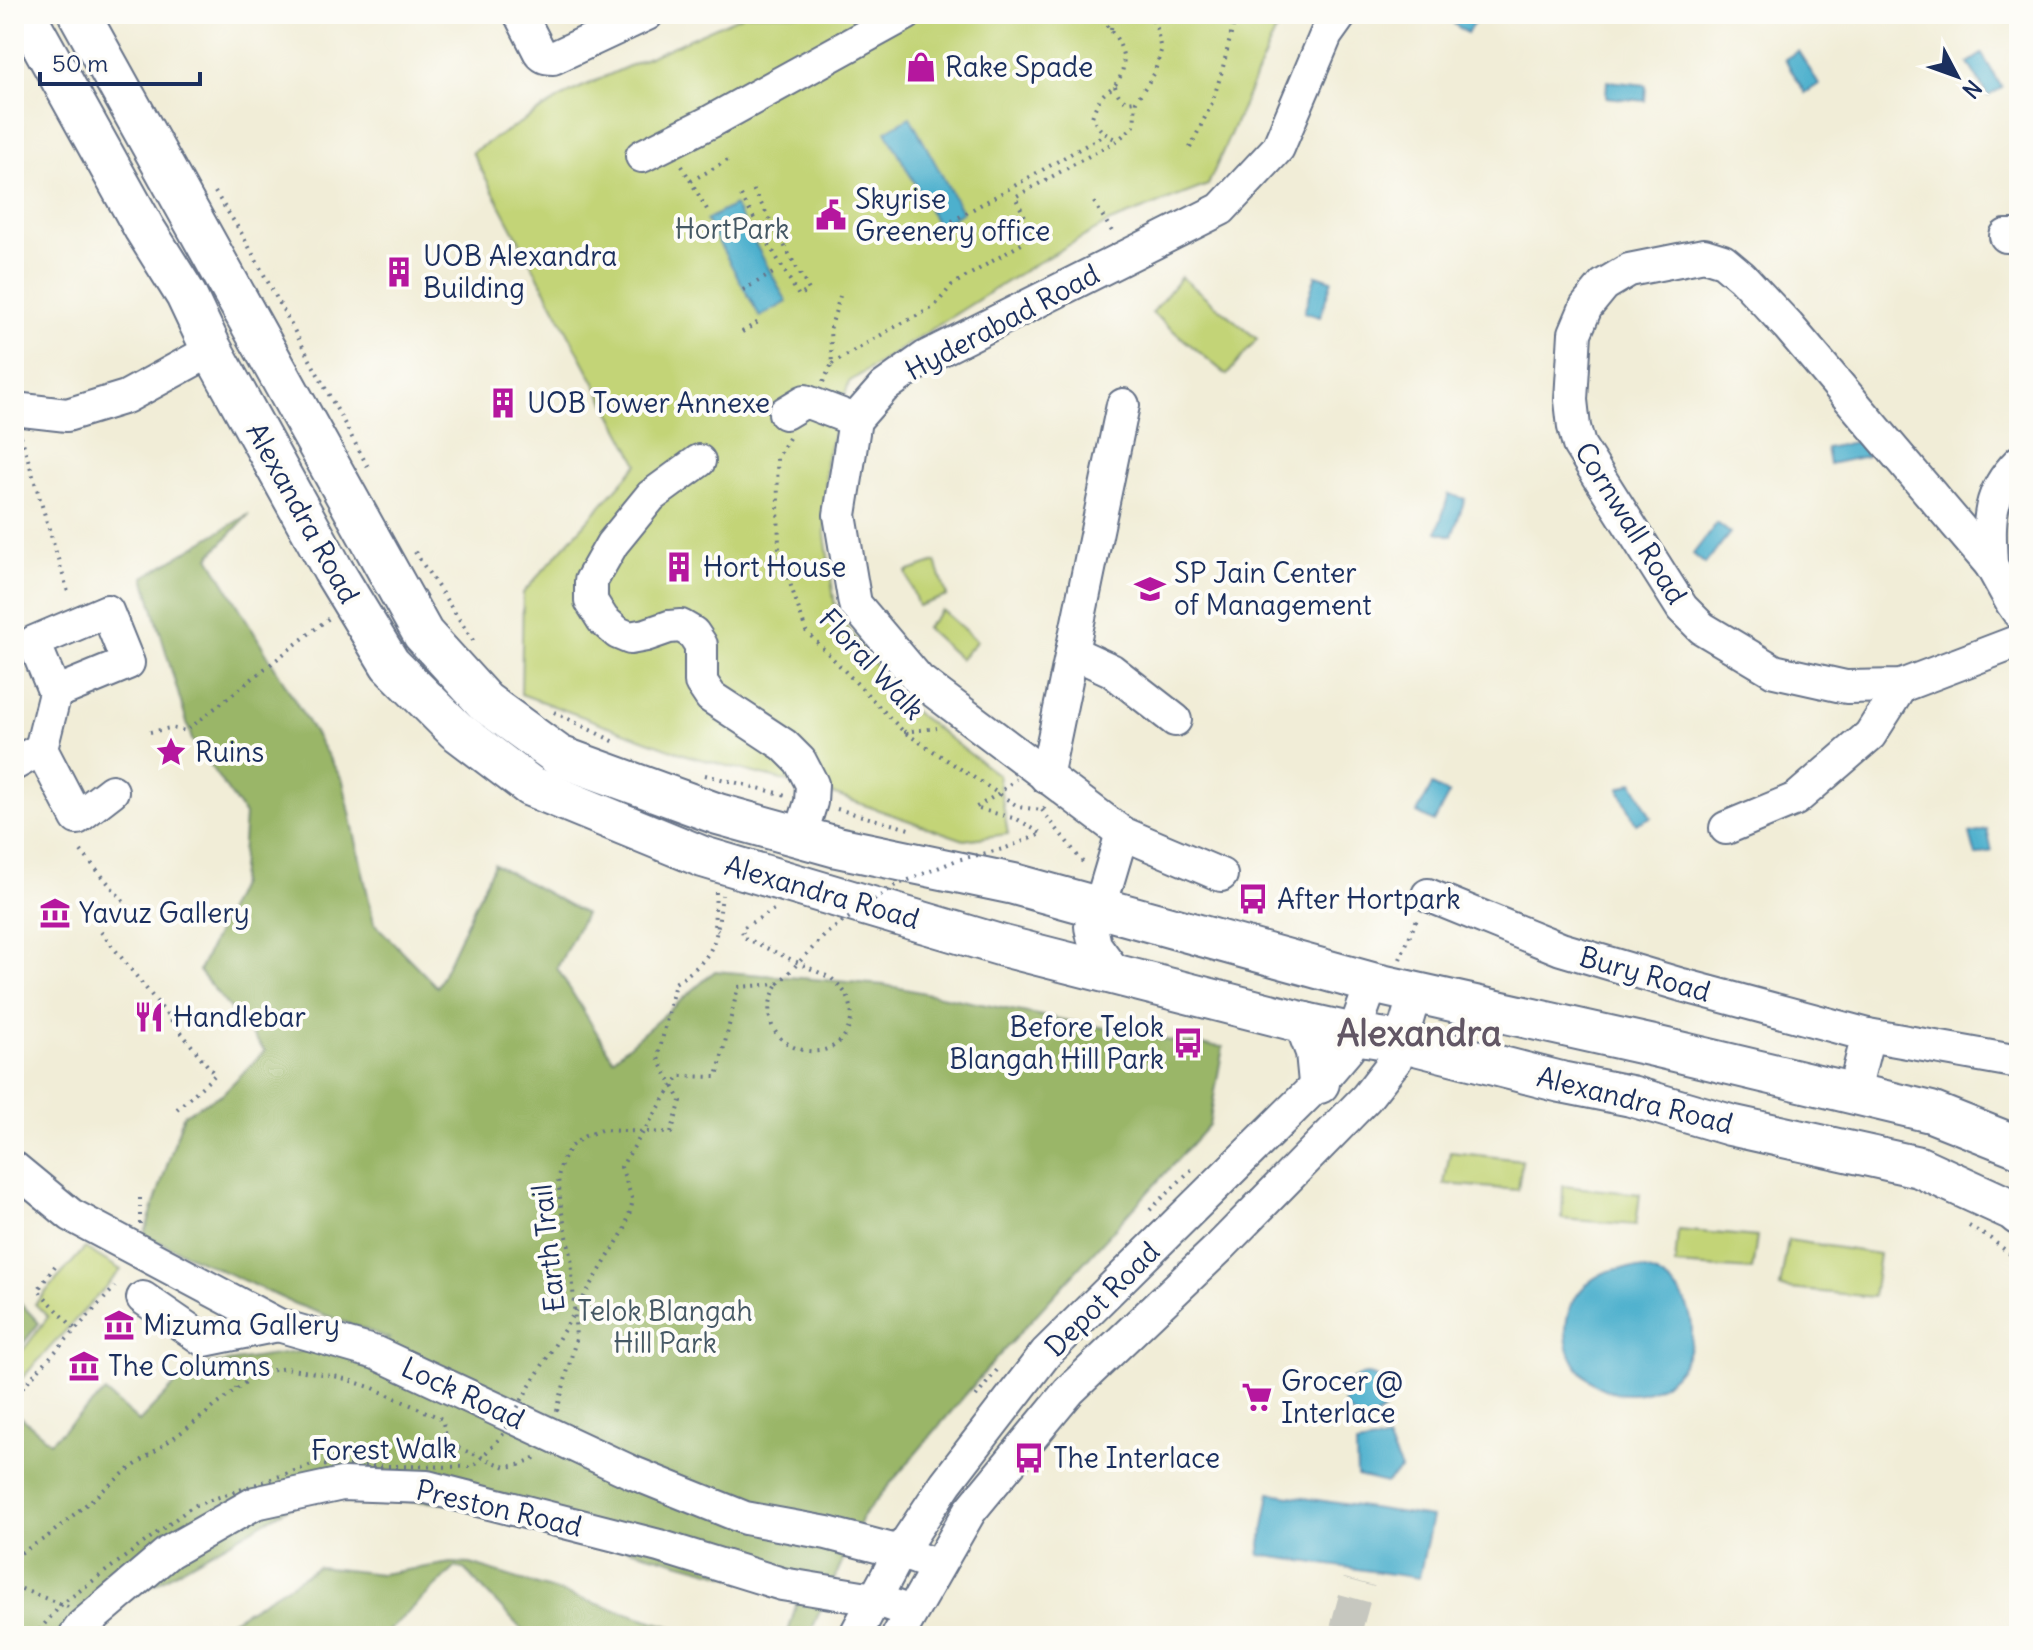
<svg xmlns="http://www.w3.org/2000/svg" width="2033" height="1650" font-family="Delius,sans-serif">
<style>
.green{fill:#c3d477;stroke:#6f826a;stroke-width:2}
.forest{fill:#9ab668;stroke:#5a7263;stroke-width:2}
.water{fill:#4eb0cd;stroke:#347096;stroke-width:2}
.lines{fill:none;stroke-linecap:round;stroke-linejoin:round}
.minor-tunnel{stroke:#c6c7bf;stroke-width:32;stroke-dasharray:32 16;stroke-linecap:butt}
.minor-casing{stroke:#667288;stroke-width:36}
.major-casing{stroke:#667288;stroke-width:44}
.path{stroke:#667288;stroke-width:4;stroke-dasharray:2 6;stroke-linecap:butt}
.minor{stroke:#fff;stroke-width:32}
.major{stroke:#fff;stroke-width:40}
.path-bridge{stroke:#667288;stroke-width:4;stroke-dasharray:2 6;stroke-linecap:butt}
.labels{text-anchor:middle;stroke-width:8;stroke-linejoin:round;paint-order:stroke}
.poi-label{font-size:28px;fill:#1b2f5e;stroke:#fdfcf7;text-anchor:start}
.park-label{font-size:28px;fill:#455864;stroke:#fdfcf7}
.street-label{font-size:28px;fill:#1b2f5e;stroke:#fdfcf7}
.district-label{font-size:36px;font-weight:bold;fill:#625765;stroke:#fdfcf7}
</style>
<rect width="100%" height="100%" fill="#fdfcf7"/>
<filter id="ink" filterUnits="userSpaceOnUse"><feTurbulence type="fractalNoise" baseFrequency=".0125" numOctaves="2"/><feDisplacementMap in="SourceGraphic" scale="16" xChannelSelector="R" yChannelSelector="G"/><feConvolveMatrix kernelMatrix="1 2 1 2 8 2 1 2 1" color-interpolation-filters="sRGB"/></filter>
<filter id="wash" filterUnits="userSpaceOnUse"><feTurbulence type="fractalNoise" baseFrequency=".006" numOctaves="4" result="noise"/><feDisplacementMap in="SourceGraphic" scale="32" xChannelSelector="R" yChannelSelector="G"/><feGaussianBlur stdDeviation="1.8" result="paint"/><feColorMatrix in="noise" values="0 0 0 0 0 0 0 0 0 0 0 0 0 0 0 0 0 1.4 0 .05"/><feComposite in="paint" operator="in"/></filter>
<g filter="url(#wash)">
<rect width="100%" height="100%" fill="#f1edd7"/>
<!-- green -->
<g class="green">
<polygon points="745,14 1283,14 1208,185 1110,222 1025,270 849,382 826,460 825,535 836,614 908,707 998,775 1008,834 964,840 827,792 689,756 521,694 523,593 638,464 472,152 571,92"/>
<polygon points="1181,277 1257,339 1227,375 1152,313"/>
<polygon points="936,562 947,596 918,606 906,572"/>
<polygon points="942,610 977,641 960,659 926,628"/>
<polygon points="1450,1152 1522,1160 1518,1190 1444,1184"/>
<polygon points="1563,1186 1640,1194 1636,1225 1562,1219"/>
<polygon points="1678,1230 1757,1237 1752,1270 1675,1265"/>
<polygon points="1788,1240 1879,1254 1873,1297 1780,1288"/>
<polygon points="85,1248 121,1270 14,1387 18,1357 48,1317 35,1304"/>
</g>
<!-- forest -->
<g class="forest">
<polygon points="249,514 209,557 343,781 374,923 437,987 494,864 585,914 557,968 613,1059 715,971 884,985 1171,1041 1223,1047 1209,1125 994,1361 862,1517 809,1636 787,1636 799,1595 459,1503 306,1498 115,1607 81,1636 14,1636 14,1411 50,1442 105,1392 139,1422 192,1367 390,1339 295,1304 144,1235 184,1114 222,1094 265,1051 199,971 240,883 245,815 192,740 144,577"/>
<polygon points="14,1296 39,1323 14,1355"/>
<polygon points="451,1563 471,1564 674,1628 673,1636 528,1636 464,1569 456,1567 383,1636 206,1636 318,1567 381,1574"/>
</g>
<!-- water -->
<g class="water">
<polygon points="1461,14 1480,14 1467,33 1454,24"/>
<polygon points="1798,51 1819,84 1805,93 1785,59"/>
<polygon points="1982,54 2002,88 1988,96 1968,63"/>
<polygon points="1607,81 1646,85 1645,101 1606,97"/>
<polygon points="910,117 962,212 938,226 886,131"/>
<polygon points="734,205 787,302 760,317 706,220"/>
<polygon points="1316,275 1332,280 1320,317 1304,312"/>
<polygon points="1864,440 1867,456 1829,464 1826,448"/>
<polygon points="1449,494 1465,499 1452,536 1437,532"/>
<polygon points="1717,523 1730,533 1705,564 1693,554"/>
<polygon points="1633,782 1651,817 1636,824 1619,789"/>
<polygon points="1432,785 1449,794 1434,822 1417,813"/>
<polygon points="1987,830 1992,851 1976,856 1970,834"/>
<circle cx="1629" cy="1331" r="63"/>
<circle cx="1366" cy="1397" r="22"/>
<polygon points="1387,1440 1401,1469 1386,1483 1357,1476 1356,1445"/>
<polygon points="1270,1493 1432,1517 1419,1578 1259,1555"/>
</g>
</g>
<g filter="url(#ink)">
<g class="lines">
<!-- minor-tunnel -->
<polyline class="minor-tunnel" points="1346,1629 1359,1582"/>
<!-- minor casing -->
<g class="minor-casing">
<g id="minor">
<path d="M 520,14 L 539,51 C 543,57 546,58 553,58 L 647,14"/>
<polyline points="642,156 710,122 906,14"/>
<polyline points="2006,236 2019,236"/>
<polyline points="14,409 67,415 126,397 212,350"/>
<polyline points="785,413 805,401 855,420"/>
<polyline points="699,461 651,496 612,544 591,581 591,601 603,620 618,633 630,638 646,635 669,627 681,626 693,633 701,645 701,682 711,697 784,745 800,761 812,784 811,802 800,837"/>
<path d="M 1991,565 C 1989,522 1986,495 2019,462"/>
<polyline points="2019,613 2012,603 1991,565 1788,326 1742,277 1723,261 1704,255 1629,270 1604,285 1586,307 1575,333 1571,400 1574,427 1579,445 1682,608 1702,628 1774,671 1846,687 1901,686 2019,641"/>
<polyline points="1072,652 1111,670 1175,720"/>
<polyline points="55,693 128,663 107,611 34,642 55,693 41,749 77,818 112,791"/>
<polyline points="14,764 41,749"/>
<polyline points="1046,777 1123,405"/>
<polyline points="1726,828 1796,799 1870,735 1901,686"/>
<polyline points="1221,875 1122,833 919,680 855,604 840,515 855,420 884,387 926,357 1221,209 1278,148 1326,35 1341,14"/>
<polyline points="1428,895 1561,949 1682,985 1868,1035 2019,1062"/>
<polyline points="1117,975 1095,945 1091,927 1105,890 1122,833"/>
<polyline points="1853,1094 1868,1035"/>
<polyline points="14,1168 71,1215 278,1325 376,1353 631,1472 745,1518 827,1533 900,1552 937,1566"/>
<polyline points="143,1298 204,1340 278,1325"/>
<polyline points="75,1636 82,1626 169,1552 255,1503 342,1484 427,1487 659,1546 782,1584 874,1599 911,1612"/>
<polyline points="855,1636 900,1552 946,1483 1046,1353 1319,1083 1348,1049 1372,983"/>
<polyline points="898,1636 970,1511 1069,1391 1220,1247 1366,1098 1395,1061 1415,993"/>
</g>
</g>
<!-- major casing -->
<g class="major-casing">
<g id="major">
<polyline points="25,14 144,228 186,295 212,350 333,570 390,664 456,730 530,786 703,857 1003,946 1305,1023 1354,1034 1400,1041 1561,1082 1631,1096 1730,1125 1919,1167 2013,1210 2019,1215"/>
<polyline points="79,14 423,634 485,702 559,756 718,814 837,847 1014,884 1372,983 1654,1046 1931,1112 2019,1147"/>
<polyline points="1305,1023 1316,1052 1319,1083"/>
</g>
</g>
<!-- path -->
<g class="path">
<path d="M 1095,14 C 1116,31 1136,61 1114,86 C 1111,89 1107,91 1104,94 C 1098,100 1095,108 1092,117 C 1099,130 1105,135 1118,140"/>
<polyline points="1111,29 1112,21 1117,14"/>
<path d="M 1115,86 C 1117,94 1120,98 1128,102 L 1135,101"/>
<polyline points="1190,148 1212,103 1222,71 1236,14"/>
<polyline points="682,166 709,213"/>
<polyline points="691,181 730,159"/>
<polyline points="215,192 242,234 368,467"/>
<polyline points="741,196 799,296 809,290 753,189"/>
<polyline points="1094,202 1113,233"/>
<polyline points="938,229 1104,135"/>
<polyline points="743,290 773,273"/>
<polyline points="742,332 760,321"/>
<polyline points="832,364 891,329 934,307 952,285 1035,236 1015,197 1118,140 1134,126 1136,101 1154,74 1161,51 1157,30 1150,14"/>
<polyline points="823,382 832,364 830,330 840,296"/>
<polyline points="21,436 68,592"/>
<polyline points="789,438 777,458 779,550 806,631 904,732 1019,807 1042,810 1045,807"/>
<polyline points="415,552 476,645"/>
<polyline points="554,712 615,742"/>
<polyline points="150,732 170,728 186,731 329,618"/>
<polyline points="904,732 937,728"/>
<polyline points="705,775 786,795"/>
<polyline points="837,809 909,829"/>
<polyline points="1042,810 1085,865"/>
<polyline points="81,851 129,908"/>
<polyline points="716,892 714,928 718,931"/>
<path d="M 774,910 L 742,928 L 743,937 L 831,978 C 844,989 854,1001 851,1020 C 838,1080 740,1046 778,984"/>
<polyline points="101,932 215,1075 177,1109"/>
<polyline points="1400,959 1417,919"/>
<polyline points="1150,1210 1195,1166"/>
<polyline points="140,1224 140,1195"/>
<polyline points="1969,1226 1991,1239 2019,1261"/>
<polyline points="55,1266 38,1290 76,1330"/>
<polyline points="236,1389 241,1358"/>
<polyline points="17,1393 115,1287"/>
<polyline points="976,1397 997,1370"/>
<path d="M 557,1411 L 576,1339 L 571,1255 L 561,1208 L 558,1177 L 562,1161 L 571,1146 L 585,1136 L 601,1130 L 671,1133 L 681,1101 L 658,1058 L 675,983 C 717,956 716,942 722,895"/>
<polyline points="14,1557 47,1537 124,1473 190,1426 251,1378 268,1371 286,1368 339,1377 373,1388 442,1419 448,1444 506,1467 519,1465 539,1456"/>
<polyline points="14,1586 68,1607"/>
</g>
<!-- minor -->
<use href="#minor" class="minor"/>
<!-- major -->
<use href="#major" class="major"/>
<!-- path-bridge -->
<polyline class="path-bridge" points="34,1636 62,1604 193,1506 312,1465 473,1467 502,1436 525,1394 625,1229 633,1201 621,1167 679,1076 717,1077 738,987 778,984 827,933 894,886 957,860 1003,849 1042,834 1017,819 975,808 998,794 1016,779"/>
</g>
</g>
<!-- icons -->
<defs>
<g id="shop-bare" transform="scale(2.4)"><path d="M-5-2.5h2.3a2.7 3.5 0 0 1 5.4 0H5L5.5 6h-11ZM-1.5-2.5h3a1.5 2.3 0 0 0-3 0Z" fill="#b5179e" stroke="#fdfcf7" stroke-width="2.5" paint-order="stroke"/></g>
<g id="civic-bare" transform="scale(2.4)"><path d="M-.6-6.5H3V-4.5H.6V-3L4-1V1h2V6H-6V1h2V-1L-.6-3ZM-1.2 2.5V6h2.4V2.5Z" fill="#b5179e" stroke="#fdfcf7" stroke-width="2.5" paint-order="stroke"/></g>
<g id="building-bare" transform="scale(2.4)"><path d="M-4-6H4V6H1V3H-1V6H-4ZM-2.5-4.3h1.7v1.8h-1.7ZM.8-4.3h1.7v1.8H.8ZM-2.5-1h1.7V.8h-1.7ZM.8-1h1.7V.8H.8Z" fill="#b5179e" stroke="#fdfcf7" stroke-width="2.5" paint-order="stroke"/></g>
<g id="school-bare" transform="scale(2.4)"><path d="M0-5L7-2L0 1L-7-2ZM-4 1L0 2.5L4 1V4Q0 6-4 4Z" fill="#b5179e" stroke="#fdfcf7" stroke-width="2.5" paint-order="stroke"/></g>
<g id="sight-bare" transform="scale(2.4)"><path d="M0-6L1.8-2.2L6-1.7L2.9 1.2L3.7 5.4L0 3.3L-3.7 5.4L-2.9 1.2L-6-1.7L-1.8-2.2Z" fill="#b5179e" stroke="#fdfcf7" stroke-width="2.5" paint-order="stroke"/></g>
<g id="bus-bare" transform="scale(2.4)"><path d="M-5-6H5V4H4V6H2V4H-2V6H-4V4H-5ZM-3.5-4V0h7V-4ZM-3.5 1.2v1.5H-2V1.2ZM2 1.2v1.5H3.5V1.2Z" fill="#b5179e" stroke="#fdfcf7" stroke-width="2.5" paint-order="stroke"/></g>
<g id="museum-bare" transform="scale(2.4)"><path d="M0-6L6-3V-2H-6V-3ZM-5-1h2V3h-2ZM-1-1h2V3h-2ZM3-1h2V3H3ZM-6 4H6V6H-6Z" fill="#b5179e" stroke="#fdfcf7" stroke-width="2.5" paint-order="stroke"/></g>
<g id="restaurant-bare" transform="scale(2.4)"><path d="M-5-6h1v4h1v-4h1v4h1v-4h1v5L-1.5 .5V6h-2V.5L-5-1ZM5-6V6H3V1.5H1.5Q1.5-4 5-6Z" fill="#b5179e" stroke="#fdfcf7" stroke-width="2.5" paint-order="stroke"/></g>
<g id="supermarket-bare" transform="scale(2.4)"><path d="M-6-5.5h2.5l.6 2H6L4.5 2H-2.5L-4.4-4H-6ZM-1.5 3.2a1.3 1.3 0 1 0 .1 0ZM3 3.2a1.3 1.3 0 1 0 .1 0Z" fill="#b5179e" stroke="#fdfcf7" stroke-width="2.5" paint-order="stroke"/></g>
</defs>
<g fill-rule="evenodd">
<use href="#shop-bare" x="921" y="67"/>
<use href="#civic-bare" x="831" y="215"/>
<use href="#building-bare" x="399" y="272"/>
<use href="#building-bare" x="503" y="403"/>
<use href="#building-bare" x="679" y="567"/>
<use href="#school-bare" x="1150" y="589"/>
<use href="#sight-bare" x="171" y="752"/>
<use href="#bus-bare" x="1253" y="899"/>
<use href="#museum-bare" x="55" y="913"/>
<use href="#restaurant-bare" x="149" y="1017"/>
<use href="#bus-bare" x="1188" y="1043"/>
<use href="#museum-bare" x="119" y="1325"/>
<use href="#museum-bare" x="84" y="1366"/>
<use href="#supermarket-bare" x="1257" y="1397"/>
<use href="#bus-bare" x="1029" y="1458"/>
</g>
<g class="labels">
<!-- poi labels -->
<g class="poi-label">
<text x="945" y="77">Rake Spade</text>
<text x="855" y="209">Skyrise<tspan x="855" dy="32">Greenery office</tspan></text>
<text x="423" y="266">UOB Alexandra<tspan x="423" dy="32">Building</tspan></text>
<text x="527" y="413">UOB Tower Annexe</text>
<text x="703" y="577">Hort House</text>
<text x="1174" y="583">SP Jain Center<tspan x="1174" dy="32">of Management</tspan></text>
<text x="195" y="762">Ruins</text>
<text x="1277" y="909">After Hortpark</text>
<text x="79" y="923">Yavuz Gallery</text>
<text x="173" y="1027">Handlebar</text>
<text x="1164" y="1037" text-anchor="end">Before Telok<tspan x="1164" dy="32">Blangah Hill Park</tspan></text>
<text x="143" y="1335">Mizuma Gallery</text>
<text x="108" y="1376">The Columns</text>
<text x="1281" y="1391">Grocer @<tspan x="1281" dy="32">Interlace</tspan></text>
<text x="1053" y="1468">The Interlace</text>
</g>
<!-- park labels -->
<g class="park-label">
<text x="732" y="239">HortPark</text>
<text x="665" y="1321">Telok Blangah<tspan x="665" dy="32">Hill Park</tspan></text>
</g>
<!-- street labels -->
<g class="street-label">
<text transform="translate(1002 322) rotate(-28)" y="10">Hyderabad Road</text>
<text transform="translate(303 513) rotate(61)" y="10">Alexandra Road</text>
<text transform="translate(1631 523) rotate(58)" y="10">Cornwall Road</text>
<text transform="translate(872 664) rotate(47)" y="10">Floral Walk</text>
<text transform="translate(822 892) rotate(16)" y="10">Alexandra Road</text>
<text transform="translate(1645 974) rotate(16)" y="10">Bury Road</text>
<text transform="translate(1635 1100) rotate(14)" y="10">Alexandra Road</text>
<text transform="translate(548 1248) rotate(-96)" y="10">Earth Trail</text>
<text transform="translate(1102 1299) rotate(-45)" y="10">Depot Road</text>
<text transform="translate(463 1393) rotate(25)" y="10">Lock Road</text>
<text transform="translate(384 1449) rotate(-1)" y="10">Forest Walk</text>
<text transform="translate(499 1508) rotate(13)" y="10">Preston Road</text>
</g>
<!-- district labels -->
<g class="district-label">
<text x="1419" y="1046">Alexandra</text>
</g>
</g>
<!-- margin -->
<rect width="2033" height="1650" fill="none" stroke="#fdfcf7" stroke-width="48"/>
<!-- north arrow -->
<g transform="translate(1957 76) rotate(131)" stroke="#fdfcf7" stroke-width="6" paint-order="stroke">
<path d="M0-6L14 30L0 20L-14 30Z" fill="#1b2f5e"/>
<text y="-12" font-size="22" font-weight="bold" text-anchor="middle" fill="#1b2f5e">N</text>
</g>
<!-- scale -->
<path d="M40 72v12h160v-12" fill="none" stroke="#1b2f5e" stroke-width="4"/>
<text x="52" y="72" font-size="24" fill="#1b2f5e" stroke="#fdfcf7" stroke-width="6" paint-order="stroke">50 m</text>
</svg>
